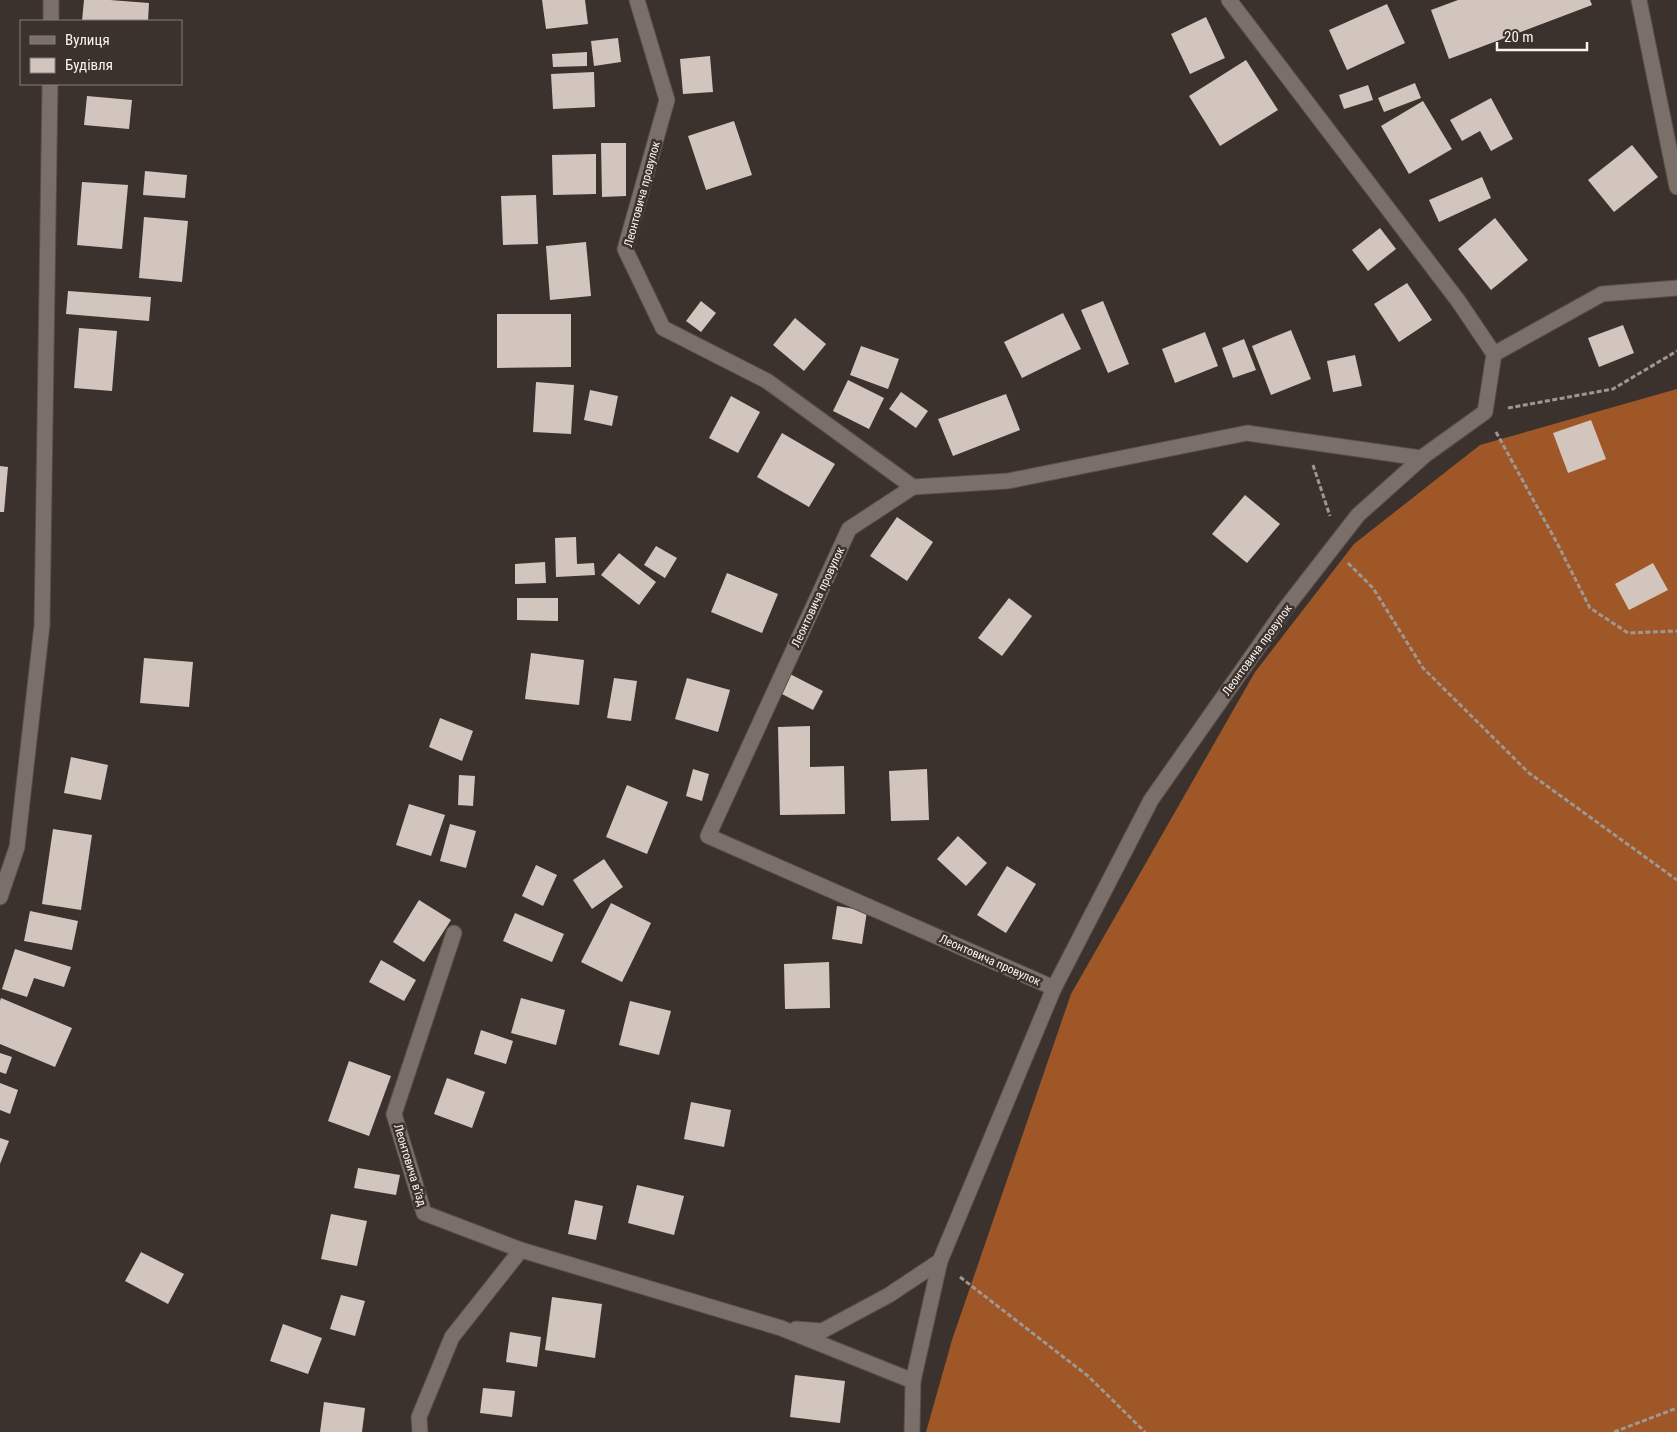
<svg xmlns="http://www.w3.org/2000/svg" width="1677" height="1432" font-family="'Roboto Condensed',sans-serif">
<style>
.forest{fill:#9f5728}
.building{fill:#d2c5be}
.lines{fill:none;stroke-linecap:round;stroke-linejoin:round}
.street-casing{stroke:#574e49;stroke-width:17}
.path{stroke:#a09793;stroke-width:3;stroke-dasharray:5 2.5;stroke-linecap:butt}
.street{stroke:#7b6f69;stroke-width:15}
.labels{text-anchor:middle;stroke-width:5;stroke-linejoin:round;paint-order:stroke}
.street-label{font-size:12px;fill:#faf3ef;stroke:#3c322d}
</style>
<rect width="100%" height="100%" fill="#3c322d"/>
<!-- forest -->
<polygon class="forest" points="1677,389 1677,1432 926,1432 952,1340 1071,994 1255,672 1354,544 1480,445"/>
<!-- building -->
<g class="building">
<polygon points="84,0 110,0 149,3 148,21 82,21"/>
<polygon points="542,0 585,0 588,24 546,29"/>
<polygon points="1458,0 1590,0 1592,5 1449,59 1431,10"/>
<polygon points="1387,4 1405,43 1347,70 1329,30"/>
<polygon points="1206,17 1225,58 1190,74 1171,34"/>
<polygon points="618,38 621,62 594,66 591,41"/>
<polygon points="587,52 587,66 553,67 552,54"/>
<polygon points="710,56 713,92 683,94 680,59"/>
<polygon points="1246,60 1278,110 1220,146 1189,96"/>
<polygon points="594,72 595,107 553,109 551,74"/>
<polygon points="1415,83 1421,98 1384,112 1378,98"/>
<polygon points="1368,85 1373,100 1344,109 1339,95"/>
<polygon points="87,96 132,100 129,129 84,125"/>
<polygon points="1491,98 1513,139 1491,151 1480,131 1462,141 1450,120"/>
<polygon points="1423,101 1452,149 1409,174 1381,126"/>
<polygon points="734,121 752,175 706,190 688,136"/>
<polygon points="601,143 626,143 626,196 602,197"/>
<polygon points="1632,145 1658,177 1614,212 1588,180"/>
<polygon points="596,154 596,194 553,195 552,155"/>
<polygon points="145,171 187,175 185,198 143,195"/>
<polygon points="1482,177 1491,198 1439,222 1429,200"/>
<polygon points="82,182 128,185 122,249 77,245"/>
<polygon points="536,195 538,244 503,245 501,196"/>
<polygon points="144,217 188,221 182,282 139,278"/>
<polygon points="1495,218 1528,260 1491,290 1458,249"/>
<polygon points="1380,228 1396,249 1368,271 1352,250"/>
<polygon points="586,242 591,296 550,300 546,246"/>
<polygon points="1407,283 1432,320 1399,342 1374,304"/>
<polygon points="68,291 151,297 149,321 66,314"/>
<polygon points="701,301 716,313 701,332 686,321"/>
<polygon points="1103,301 1129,364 1108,373 1081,310"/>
<polygon points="1063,313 1081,349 1022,378 1004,342"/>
<polygon points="497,314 571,314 571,367 497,368"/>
<polygon points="795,318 826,344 804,371 773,345"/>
<polygon points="1623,325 1634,353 1599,367 1588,338"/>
<polygon points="79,328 117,331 112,391 74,388"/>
<polygon points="1291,330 1311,379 1271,395 1252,346"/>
<polygon points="1205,332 1218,366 1175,383 1162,349"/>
<polygon points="1244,339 1256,370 1233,378 1222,348"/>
<polygon points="861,346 899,359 888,389 850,375"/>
<polygon points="1355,355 1362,386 1333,392 1327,361"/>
<polygon points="848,380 884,398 869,429 833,411"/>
<polygon points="536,382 574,385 571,434 533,432"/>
<polygon points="590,390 618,396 612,426 584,420"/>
<polygon points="901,392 928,411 916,428 889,409"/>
<polygon points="1006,394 1020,430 953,456 938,419"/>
<polygon points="731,396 760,412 738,453 709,438"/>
<polygon points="1591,420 1606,459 1568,473 1553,433"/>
<polygon points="782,433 835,464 809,507 757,477"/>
<polygon points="0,466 8,467 4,512 0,512"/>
<polygon points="1245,495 1280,524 1247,563 1212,534"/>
<polygon points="897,517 933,542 907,581 870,556"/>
<polygon points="576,537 577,564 594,563 595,575 556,577 555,538"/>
<polygon points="656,546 677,558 665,578 644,565"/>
<polygon points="619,553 656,582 639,605 601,575"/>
<polygon points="545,562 546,583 515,584 515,564"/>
<polygon points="1653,563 1668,590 1629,610 1615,584"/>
<polygon points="727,573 778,594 762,633 711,612"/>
<polygon points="517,598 558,598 558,621 517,620"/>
<polygon points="1009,598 1032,616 1002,656 978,638"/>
<polygon points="531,653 584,660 579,705 525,699"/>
<polygon points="144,658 193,662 189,707 140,703"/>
<polygon points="790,674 823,691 813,710 780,693"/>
<polygon points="614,678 637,681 631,721 607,718"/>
<polygon points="687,678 730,690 718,732 675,719"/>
<polygon points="440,718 473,731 462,761 429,747"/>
<polygon points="810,726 810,767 844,766 845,814 780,815 778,727"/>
<polygon points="71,757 108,765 101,800 64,793"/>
<polygon points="693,769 709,774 702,801 686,796"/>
<polygon points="927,769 929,820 891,821 889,771"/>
<polygon points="459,775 475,776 473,806 458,805"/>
<polygon points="627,785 668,802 647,854 606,837"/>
<polygon points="409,804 445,815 431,856 396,845"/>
<polygon points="450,824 476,831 466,868 440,861"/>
<polygon points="53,829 92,835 81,910 42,904"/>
<polygon points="958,836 987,863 966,886 937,859"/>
<polygon points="604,859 623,887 592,909 573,880"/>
<polygon points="536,865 557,875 543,906 522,896"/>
<polygon points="1007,866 1036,884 1006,933 977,915"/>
<polygon points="419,900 451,920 424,962 393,942"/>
<polygon points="611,903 651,923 622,982 581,962"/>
<polygon points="837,906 867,911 862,944 832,939"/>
<polygon points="30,911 78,921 72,950 24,941"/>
<polygon points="515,913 564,934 552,962 503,941"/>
<polygon points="15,949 71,967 64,987 34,978 27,997 2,989"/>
<polygon points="381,960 416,980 404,1001 369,982"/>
<polygon points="829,962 830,1008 785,1009 784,964"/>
<polygon points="1,998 72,1028 55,1067 0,1044 0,1001"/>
<polygon points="521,998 565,1010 556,1045 511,1033"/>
<polygon points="630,1001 671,1011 659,1055 619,1045"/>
<polygon points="481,1030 513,1041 506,1064 474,1054"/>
<polygon points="0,1053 12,1057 6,1074 0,1072"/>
<polygon points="349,1061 391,1076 369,1136 328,1121"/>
<polygon points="447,1078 485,1092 472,1128 434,1114"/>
<polygon points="0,1083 18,1090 10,1114 0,1110"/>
<polygon points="691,1102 731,1110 724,1147 684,1139"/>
<polygon points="0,1138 9,1141 0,1164"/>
<polygon points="358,1168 400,1175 396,1195 354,1188"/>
<polygon points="637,1185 684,1196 674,1235 628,1223"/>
<polygon points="575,1200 603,1206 596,1240 568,1234"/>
<polygon points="331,1214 367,1221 357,1266 321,1259"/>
<polygon points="141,1252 184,1274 168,1304 125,1281"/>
<polygon points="341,1295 365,1301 355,1336 330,1329"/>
<polygon points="552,1297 602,1304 595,1358 545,1350"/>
<polygon points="283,1324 322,1338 308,1374 270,1361"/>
<polygon points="510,1332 541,1337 537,1367 506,1362"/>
<polygon points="795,1375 845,1381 840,1423 790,1417"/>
<polygon points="483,1388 515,1391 512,1417 480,1413"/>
<polygon points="324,1402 365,1408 362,1432 320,1432"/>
</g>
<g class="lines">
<!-- street casing -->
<g class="street-casing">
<g id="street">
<polyline points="637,0 667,100 625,249 663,328 767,381 913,487"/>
<polyline points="1639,0 1677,187"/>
<polyline points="51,21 51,0"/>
<polyline points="1494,354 1602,294 1677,288"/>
<polyline points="0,897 17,847 42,625 50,84"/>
<polyline points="454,933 394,1114 424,1213 521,1250 781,1328 913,1381"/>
<polyline points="1054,988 708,836 849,529 913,487 1008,481 1247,433 1421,458 1485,412 1494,354 1459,302 1229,0"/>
<polyline points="796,1329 822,1331 889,1295 940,1261"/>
<polyline points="420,1432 419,1417 452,1337 521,1250"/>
<polyline points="912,1432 913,1381 940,1261 1054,988 1151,800 1285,609 1358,515 1424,456"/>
</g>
</g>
<!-- path -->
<g class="path">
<polyline points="1508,408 1613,389 1677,351"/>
<polyline points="1496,432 1557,543 1590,608 1628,633 1677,631"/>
<polyline points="1313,465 1330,516"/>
<polyline points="1348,563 1373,588 1423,668 1529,773 1677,880"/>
<polyline points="960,1277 1088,1376 1145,1432"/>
<polyline points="1614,1432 1677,1408"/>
</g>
<!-- street -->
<use href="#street" class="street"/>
</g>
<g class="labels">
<!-- street labels -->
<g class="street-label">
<text transform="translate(642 194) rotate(-75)" y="4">Леонтовича провулок</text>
<text transform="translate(818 597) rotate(-65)" y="4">Леонтовича провулок</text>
<text transform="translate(1257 650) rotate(-54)" y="4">Леонтовича провулок</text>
<text transform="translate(990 960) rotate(24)" y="4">Леонтовича провулок</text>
<text transform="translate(410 1165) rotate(73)" y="4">Леонтовича в'їзд</text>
</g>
</g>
<!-- legend -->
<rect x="20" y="20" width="162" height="65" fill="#3c322d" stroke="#887f7b"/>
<rect x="30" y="36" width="25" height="8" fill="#7b6f69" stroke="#887f7b"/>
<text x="65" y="45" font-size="15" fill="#faf3ef">Вулиця</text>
<rect x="30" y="58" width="25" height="15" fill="#d2c5be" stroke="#887f7b"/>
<text x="65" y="70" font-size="15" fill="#faf3ef">Будівля</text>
<!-- scale -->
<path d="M1497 42v8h90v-8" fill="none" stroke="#faf3ef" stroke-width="2.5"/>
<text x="1504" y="42" font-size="15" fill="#faf3ef" stroke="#3c322d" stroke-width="4" paint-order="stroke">20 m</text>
</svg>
